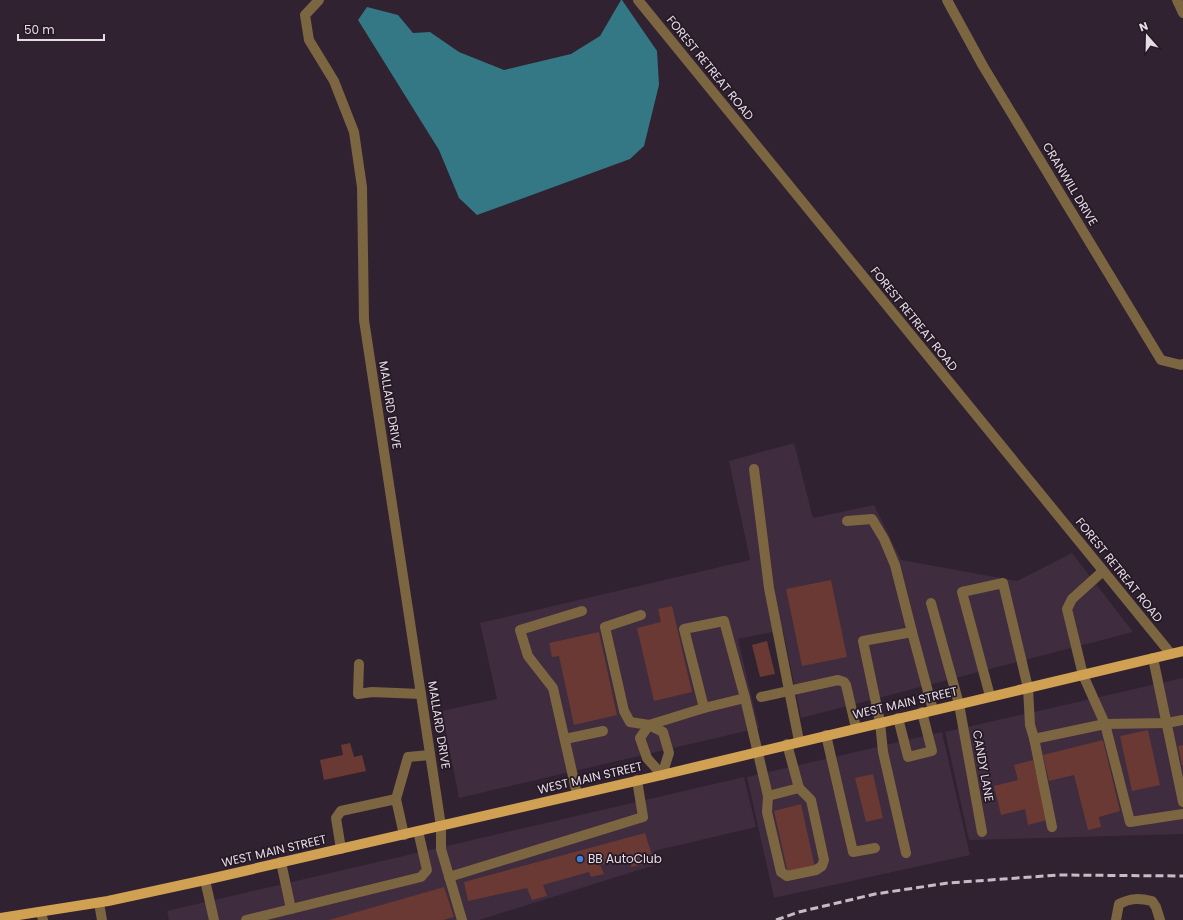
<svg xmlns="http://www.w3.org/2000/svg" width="1183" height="920" font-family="Poppins,sans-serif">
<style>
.built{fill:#3f2c3e}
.water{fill:#347785}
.building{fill:#6a3933}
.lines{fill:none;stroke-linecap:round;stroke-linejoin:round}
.minor{stroke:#7c6541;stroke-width:10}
.major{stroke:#d0a053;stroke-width:10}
.rail{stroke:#c6bcc5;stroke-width:3;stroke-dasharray:8 4;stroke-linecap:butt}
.shop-dot{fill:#3f7fe0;stroke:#261926;stroke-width:1.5}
.labels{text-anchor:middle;stroke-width:3.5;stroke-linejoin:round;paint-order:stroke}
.street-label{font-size:12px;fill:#e6dce5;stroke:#261926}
.poi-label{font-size:12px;fill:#e6dce5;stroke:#261926;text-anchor:start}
</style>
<rect width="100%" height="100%" fill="#302230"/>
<!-- built -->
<g class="built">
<polygon points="794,443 813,518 874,505 901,560 1017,581 1072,553 1133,632 801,718 783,630 738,639 759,728 459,798 442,711 497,699 480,623 750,560 729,461"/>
<polygon points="1183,678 1183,834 969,840 945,732"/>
<polygon points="942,732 970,855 774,898 747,777"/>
<polygon points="744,777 756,827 654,851 658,864 479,920 169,920 167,911"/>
</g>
<!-- water -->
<polygon class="water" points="621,0 622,0 657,51 659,85 644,146 630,159 477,215 459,198 439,150 358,20 367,7 398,15 413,33 430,32 459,52 504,70 571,54 600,36"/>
<!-- building -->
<g class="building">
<polygon points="831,580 847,657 802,666 786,589"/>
<polygon points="672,606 692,692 654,701 637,628 661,622 658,609"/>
<polygon points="599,632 617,715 574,725 559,656 552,657 549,643"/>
<polygon points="767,641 775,674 760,677 752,645"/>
<polygon points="1148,730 1160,785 1132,791 1120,736"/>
<polygon points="1103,740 1120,811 1099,817 1101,827 1088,830 1074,775 1049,781 1043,755"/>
<polygon points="350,743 354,757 362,755 366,771 324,780 320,760 343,755 341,745"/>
<polygon points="1183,745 1183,765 1182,765 1178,746"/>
<polygon points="1033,760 1047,820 1028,825 1025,809 1001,815 994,786 1018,780 1014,765"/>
<polygon points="873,774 883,818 866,822 855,778"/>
<polygon points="801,804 815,868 788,874 774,811"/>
<polygon points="645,833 654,862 631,867 629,858 600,865 604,874 591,877 589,872 543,885 547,896 532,900 527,888 468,901 464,882"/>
<polygon points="444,887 454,917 443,920 329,920"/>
</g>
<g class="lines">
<!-- minor -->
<g class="minor">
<polyline points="319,0 305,15 309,40 334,81 354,132 362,187 364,320 441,826 441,849 462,920"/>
<polyline points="638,0 1171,654"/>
<polyline points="947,0 983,66 1161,360 1181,365 1183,364"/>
<polyline points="1177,0 1183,13"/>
<polyline points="754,469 769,588 799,741"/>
<polyline points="847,521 872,519 884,539 895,565 912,632"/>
<polyline points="1103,571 1072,599 1067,609 1083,675 1105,724 1167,723 1183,720"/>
<polyline points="931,603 959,704 982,832"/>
<polyline points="641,615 605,627 624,711 630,722 649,725 663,732 669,753 662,775 647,758 640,738 649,725 704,708 684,629 724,621 745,698 768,796 767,812 781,872 787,876 816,870 822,866 824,860 811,800 799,788 787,744"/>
<polyline points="1153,658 1183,802"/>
<polyline points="359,664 358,694 372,692 421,694"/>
<polyline points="990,696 962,592 1003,583 1028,688 1030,725 1034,738 1052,827"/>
<polyline points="761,697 838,680 844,682 846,685 856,728"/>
<polyline points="704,708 745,698"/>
<polyline points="898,718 908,757 932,751 922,712"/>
<polyline points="826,735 853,852 875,848"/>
<polyline points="565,739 603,731"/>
<polyline points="1034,739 1105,724 1130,822 1183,814"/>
<polyline points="577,794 553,688 528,656 520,630 582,611"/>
<polyline points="768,796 799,788"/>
<polyline points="396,799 408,757 430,755"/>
<polyline points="341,849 336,818 341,811 396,799 404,835"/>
<polyline points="906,853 883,752 880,722 863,641 912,632 933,710"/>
<polyline points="449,877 643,817 637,780"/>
<polyline points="205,880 214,920"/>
<polyline points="99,903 102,920"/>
<polyline points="291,909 421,877 427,870 418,831"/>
<polyline points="41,913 43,920"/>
<polyline points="246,920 291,909 281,862"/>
<path d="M 1116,920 L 1119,904 C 1131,898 1139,898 1152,901 L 1156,907 L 1160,920"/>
</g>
<!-- major -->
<polyline class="major" points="0,918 108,901 205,880 662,775 1183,651"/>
<!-- rail -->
<polyline class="rail" points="776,920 799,912 875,894 948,883 1059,875 1183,876"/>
</g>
<!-- markers -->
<circle class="shop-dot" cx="580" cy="859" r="4"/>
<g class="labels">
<!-- street labels -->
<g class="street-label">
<text transform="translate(710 68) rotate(51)" y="4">FOREST RETREAT ROAD</text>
<text transform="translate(1070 184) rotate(59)" y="4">CRANWILL DRIVE</text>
<text transform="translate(914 319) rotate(51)" y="4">FOREST RETREAT ROAD</text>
<text transform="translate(390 405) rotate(81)" y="4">MALLARD DRIVE</text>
<text transform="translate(1119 570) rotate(51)" y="4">FOREST RETREAT ROAD</text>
<text transform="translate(905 703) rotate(-13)" y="4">WEST MAIN STREET</text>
<text transform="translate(439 725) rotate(81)" y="4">MALLARD DRIVE</text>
<text transform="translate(983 766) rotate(80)" y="4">CANDY LANE</text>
<text transform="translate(590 778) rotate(-13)" y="4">WEST MAIN STREET</text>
<text transform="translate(274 851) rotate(-13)" y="4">WEST MAIN STREET</text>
</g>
<!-- poi labels -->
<g class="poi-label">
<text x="588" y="863">BB AutoClub</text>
</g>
</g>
<!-- north arrow -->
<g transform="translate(1147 36) rotate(340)" stroke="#261926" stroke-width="3" paint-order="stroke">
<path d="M0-3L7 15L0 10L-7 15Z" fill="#e6dce5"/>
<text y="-6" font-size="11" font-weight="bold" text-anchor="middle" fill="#e6dce5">N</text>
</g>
<!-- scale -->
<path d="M18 34v6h86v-6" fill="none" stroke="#e6dce5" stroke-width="2"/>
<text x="24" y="34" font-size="12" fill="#e6dce5" stroke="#261926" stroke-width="3" paint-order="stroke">50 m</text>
</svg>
